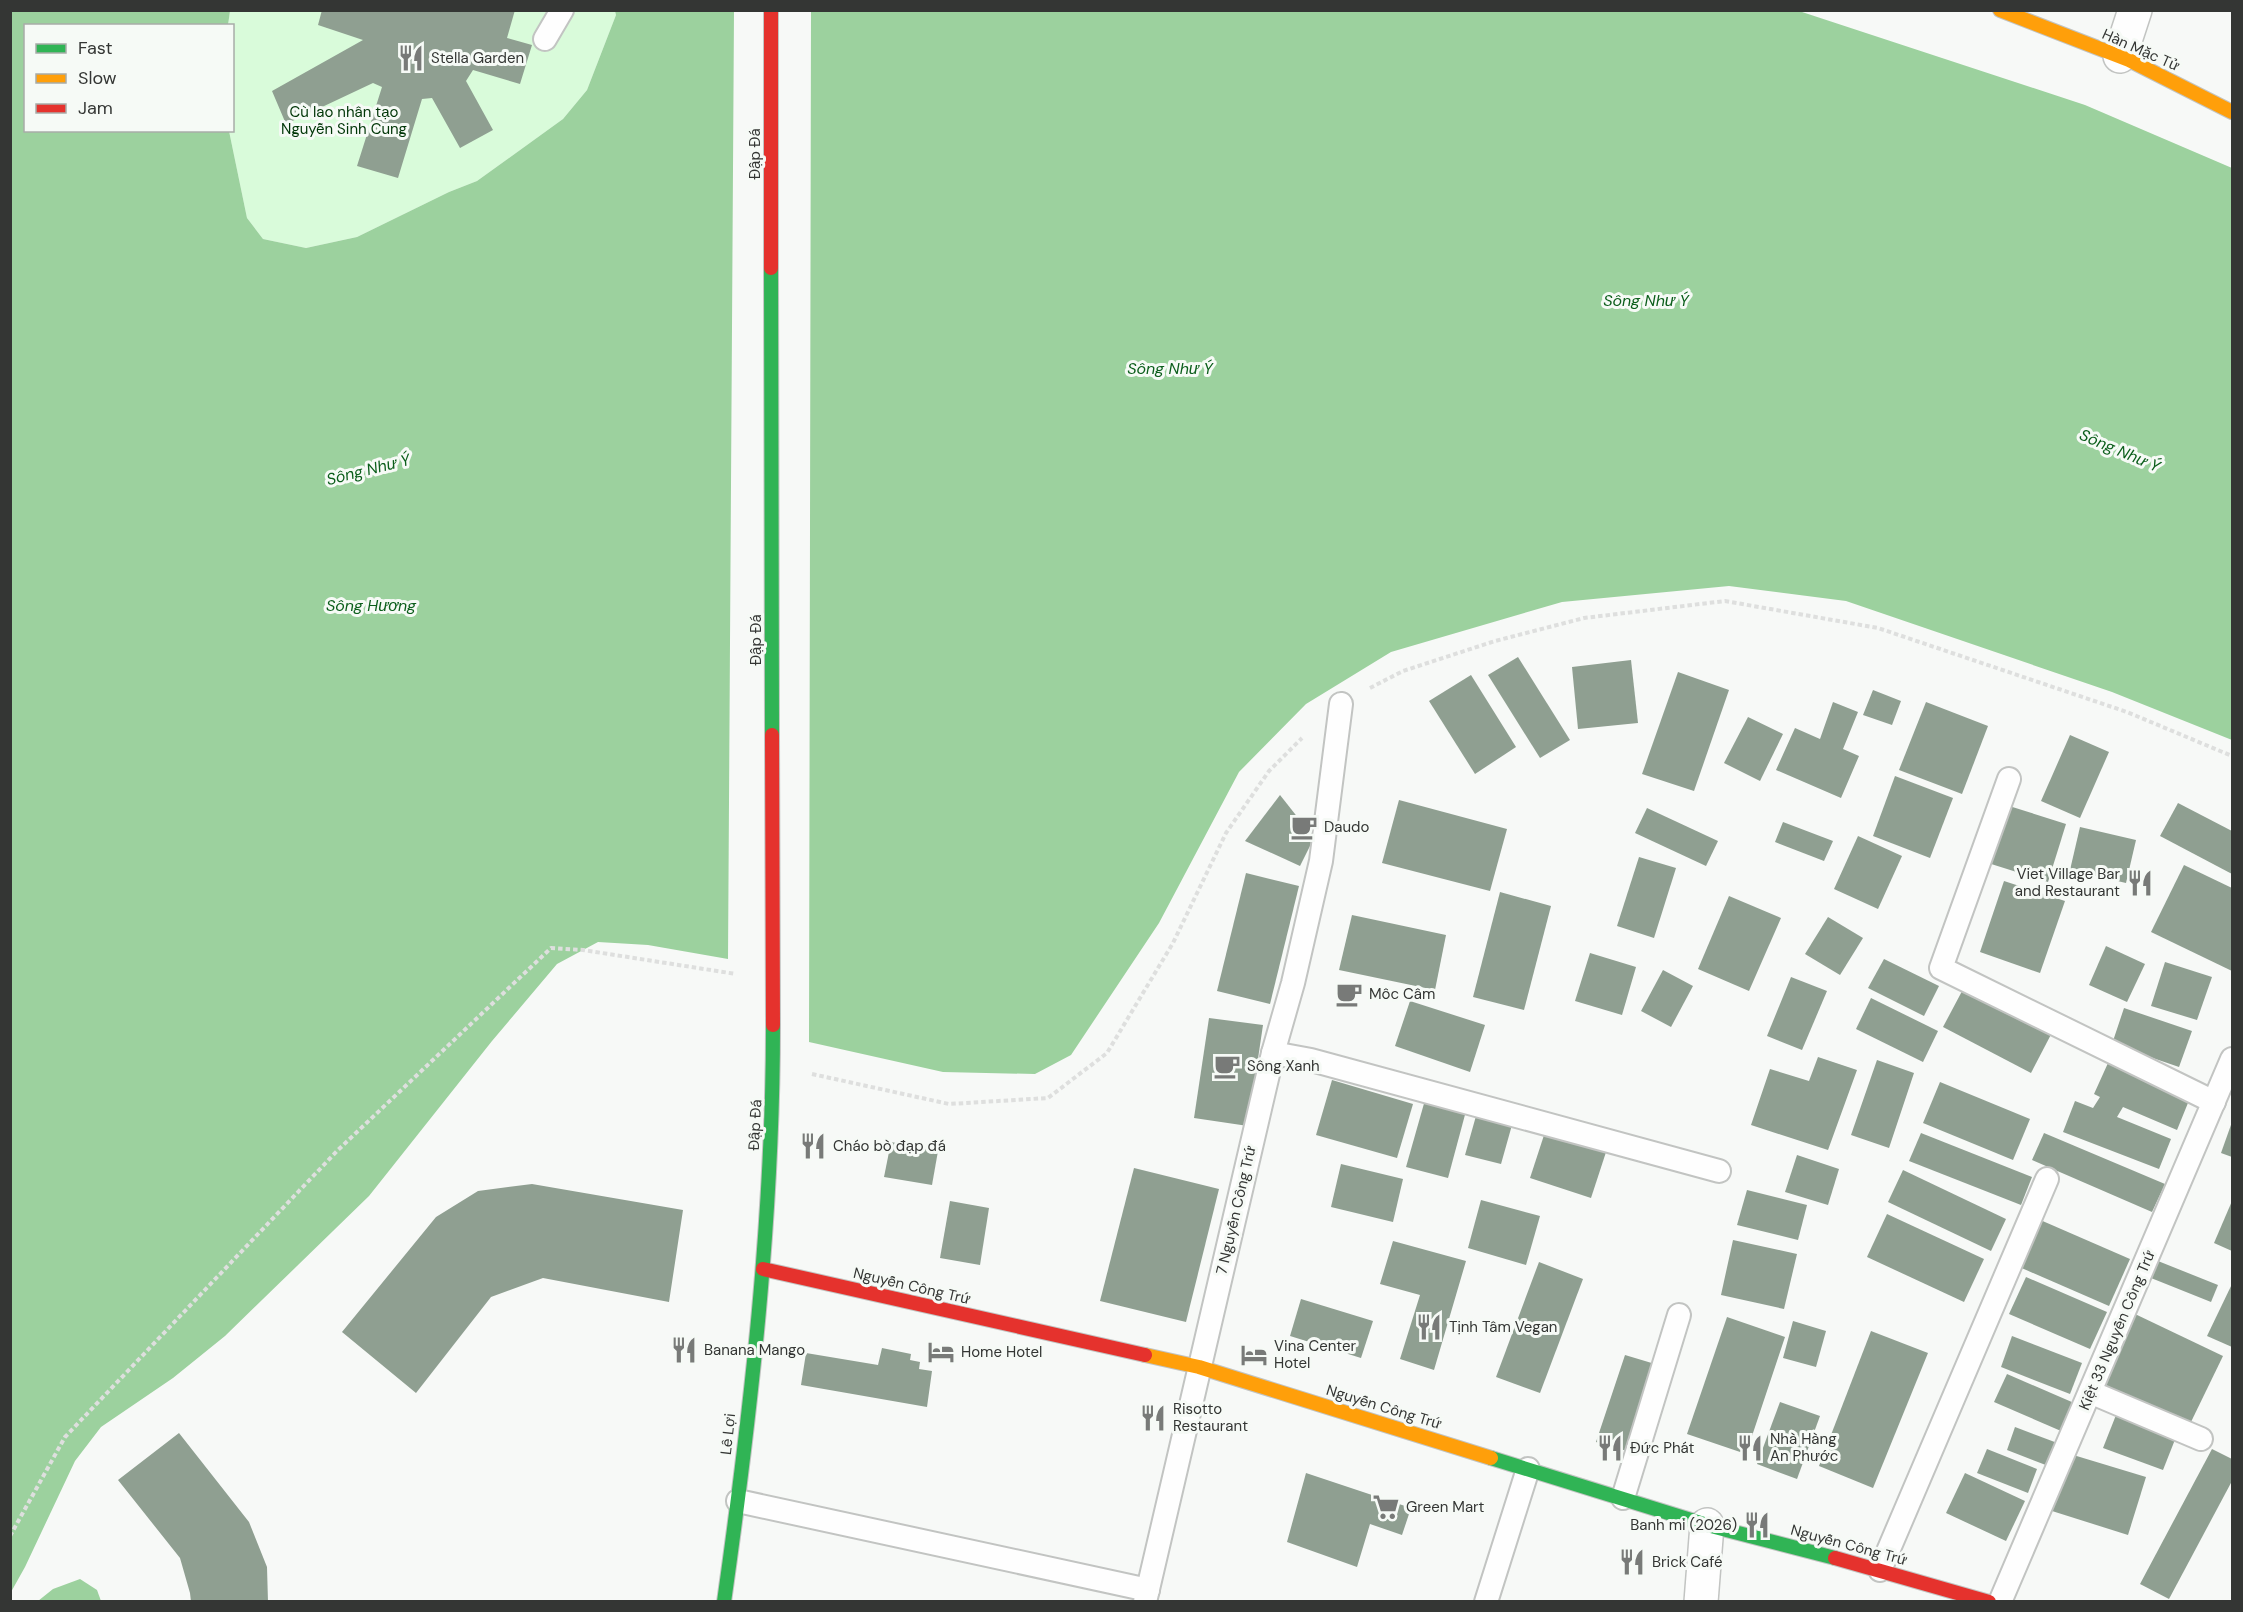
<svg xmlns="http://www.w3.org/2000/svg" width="2243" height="1612" font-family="'DM Sans',sans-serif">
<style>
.green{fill:#d9fbda}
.water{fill:#9cd19e}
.building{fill:#8f9f91}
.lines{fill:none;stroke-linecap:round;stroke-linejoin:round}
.lane-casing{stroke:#c2c4c2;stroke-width:26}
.street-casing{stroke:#c2c4c2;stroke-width:36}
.fast-casing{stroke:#c2c4c2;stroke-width:16}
.slow-casing{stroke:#c2c4c2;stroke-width:16}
.jam-casing{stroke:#c2c4c2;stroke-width:16}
.path{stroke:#dedfde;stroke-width:4;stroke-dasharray:4.5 3;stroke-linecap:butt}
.lane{stroke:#fefefe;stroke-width:22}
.street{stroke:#fefefe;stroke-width:33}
.fast{stroke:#30b455;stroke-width:14}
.slow{stroke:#ff9f0a;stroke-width:14}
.jam{stroke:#e5322d;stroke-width:14}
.labels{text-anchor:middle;stroke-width:6;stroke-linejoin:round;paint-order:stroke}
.street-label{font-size:15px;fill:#343634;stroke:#f6faf6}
.poi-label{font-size:15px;fill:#343634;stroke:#f6faf6;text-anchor:start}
.park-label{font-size:15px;fill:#003607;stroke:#f6faf6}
.water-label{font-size:16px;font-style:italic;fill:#0b5e1b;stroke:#f6faf6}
</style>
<rect width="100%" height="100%" fill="#f7f9f7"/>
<!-- green -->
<polygon class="green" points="230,10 615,10 616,15 587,90 563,119 477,181 449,192 357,237 306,248 263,239 247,218 229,131 232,130 232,26 228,26"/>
<!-- water -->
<g class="water">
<polygon points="11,10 230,11 228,25 26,26 26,130 229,131 247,218 263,239 306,248 357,237 449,192 477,181 563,119 587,90 616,15 615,11 734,11 728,959 648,945 598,942 557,964 492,1041 369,1196 225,1336 173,1378 101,1427 75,1461 25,1567 11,1592"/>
<polygon points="811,11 1799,11 2085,105 2232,168 2232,740 2112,692 1846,601 1729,586 1562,602 1391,652 1306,704 1239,772 1159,923 1071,1055 1035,1074 943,1072 809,1042"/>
<polygon points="80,1579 97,1590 101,1601 38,1601 53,1589"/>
</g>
<!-- building -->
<g class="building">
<polygon points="322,10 515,10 507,38 532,45 520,84 473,70 466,81 493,130 460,148 432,98 422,99 398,178 357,166 382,87 373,83 286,124 272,91 363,40 318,25"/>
<polygon points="1518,657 1570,740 1540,758 1488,675"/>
<polygon points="1631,660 1638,723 1578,729 1572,667"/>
<polygon points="1678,672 1729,690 1694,791 1642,774"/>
<polygon points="1471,675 1516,747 1475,774 1429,701"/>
<polygon points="1873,690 1901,701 1892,725 1863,715"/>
<polygon points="1833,702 1858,712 1843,749 1859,756 1841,798 1776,770 1795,728 1820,739"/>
<polygon points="1926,702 1988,726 1962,794 1899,770"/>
<polygon points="1748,717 1783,734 1760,781 1724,763"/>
<polygon points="2070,735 2109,752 2080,818 2041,801"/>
<polygon points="1895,776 1953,798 1930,858 1873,836"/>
<polygon points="1280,795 1314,838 1300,866 1245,841"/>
<polygon points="1399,800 1507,829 1490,891 1382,863"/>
<polygon points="2178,803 2232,831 2232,874 2160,836"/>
<polygon points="2006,805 2066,824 2048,882 1988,863"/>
<polygon points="1647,808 1718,841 1706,866 1635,833"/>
<polygon points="1783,822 1833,841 1824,861 1775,842"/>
<polygon points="2080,827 2136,840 2126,883 2070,870"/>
<polygon points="1858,836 1902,856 1878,909 1834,889"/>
<polygon points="1639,857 1676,868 1654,938 1617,926"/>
<polygon points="2184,865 2232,888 2232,971 2151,932"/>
<polygon points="1246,873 1299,886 1270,1004 1217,991"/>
<polygon points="2004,881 2065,901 2040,973 1980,952"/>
<polygon points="1500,892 1551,906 1524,1010 1473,997"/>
<polygon points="1729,896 1781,918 1749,991 1698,969"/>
<polygon points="1352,915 1446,935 1435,990 1339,970"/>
<polygon points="1828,917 1863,938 1840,975 1805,954"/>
<polygon points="2106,946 2145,964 2127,1002 2089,985"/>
<polygon points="1590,953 1636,967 1622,1015 1575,1001"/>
<polygon points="1884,959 1939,986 1924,1016 1868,988"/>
<polygon points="2165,962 2212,977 2197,1020 2151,1006"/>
<polygon points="1663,970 1693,986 1671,1027 1641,1011"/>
<polygon points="1791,977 1827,991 1802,1050 1767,1036"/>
<polygon points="1969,978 2057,1023 2031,1073 1943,1027"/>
<polygon points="1871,998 1938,1031 1923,1062 1856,1029"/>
<polygon points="1410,1001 1485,1025 1470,1072 1395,1046"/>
<polygon points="2124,1008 2192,1031 2179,1067 2112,1044"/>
<polygon points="1209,1018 1263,1025 1248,1126 1194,1118"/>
<polygon points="1818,1057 1857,1070 1828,1150 1751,1125 1770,1069 1809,1081"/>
<polygon points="1877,1060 1914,1073 1889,1148 1851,1135"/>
<polygon points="2108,1063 2190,1098 2177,1130 2123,1107 2117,1117 2171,1139 2159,1169 2063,1132 2075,1101 2093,1108 2100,1097 2094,1094"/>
<polygon points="1332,1080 1413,1104 1397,1158 1316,1135"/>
<polygon points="1940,1082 2030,1119 2013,1160 1923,1123"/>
<polygon points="1425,1100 1466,1111 1448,1178 1406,1167"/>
<polygon points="1476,1116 1512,1125 1501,1164 1465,1155"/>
<polygon points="2232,1122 2232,1157 2221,1153"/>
<polygon points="1547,1126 1608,1146 1591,1198 1530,1178"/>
<polygon points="1921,1133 2032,1177 2021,1205 1909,1161"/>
<polygon points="2044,1133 2165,1184 2152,1212 2032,1160"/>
<polygon points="891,1142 938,1151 932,1185 884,1177"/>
<polygon points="1797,1155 1839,1169 1828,1205 1785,1192"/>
<polygon points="1341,1164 1403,1179 1393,1222 1331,1207"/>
<polygon points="1134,1168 1219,1189 1186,1322 1100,1301"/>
<polygon points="1903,1170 2006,1219 1991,1251 1888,1202"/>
<polygon points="532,1184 683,1210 669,1302 543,1278 491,1297 416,1393 342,1332 436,1217 478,1191"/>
<polygon points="1747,1190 1807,1205 1798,1240 1737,1225"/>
<polygon points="1481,1200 1540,1216 1526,1265 1468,1248"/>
<polygon points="950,1201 989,1208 980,1265 940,1258"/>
<polygon points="2232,1201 2232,1251 2214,1243"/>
<polygon points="1887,1214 1984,1259 1964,1302 1867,1257"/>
<polygon points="2038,1219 2130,1259 2109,1306 2017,1266"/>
<polygon points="1733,1240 1797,1254 1784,1309 1721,1295"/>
<polygon points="1393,1241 1466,1261 1434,1370 1400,1359 1420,1295 1380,1284"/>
<polygon points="2158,1261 2218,1285 2211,1302 2151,1278"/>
<polygon points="1539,1262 1583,1279 1540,1393 1496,1377"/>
<polygon points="2026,1277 2107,1312 2090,1349 2009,1314"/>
<polygon points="2232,1284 2232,1347 2207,1336"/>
<polygon points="1301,1299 1373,1321 1361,1358 1290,1336"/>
<polygon points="2135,1314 2223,1356 2190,1424 2101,1383"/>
<polygon points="1727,1317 1785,1337 1746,1454 1687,1434"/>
<polygon points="1793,1321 1826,1331 1816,1367 1783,1358"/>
<polygon points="1871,1331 1928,1353 1873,1488 1819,1466"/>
<polygon points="2012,1336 2082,1363 2070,1394 2001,1367"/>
<polygon points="882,1348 911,1354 910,1360 920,1362 919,1369 932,1371 927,1407 801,1385 806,1353 878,1365"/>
<polygon points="1625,1355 1655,1364 1627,1451 1596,1442"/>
<polygon points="2007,1374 2081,1406 2068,1434 1994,1402"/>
<polygon points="1780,1402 1820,1416 1797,1479 1757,1464"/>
<polygon points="2118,1410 2178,1432 2163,1470 2103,1448"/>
<polygon points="2015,1427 2060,1444 2051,1467 2007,1450"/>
<polygon points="179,1433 249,1522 267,1567 268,1602 191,1602 190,1593 180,1558 118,1480"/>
<polygon points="1987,1449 2037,1469 2028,1493 1977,1473"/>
<polygon points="2212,1449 2232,1459 2232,1481 2169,1599 2140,1584"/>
<polygon points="2070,1454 2146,1477 2128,1535 2052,1511"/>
<polygon points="1306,1473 1411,1508 1402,1535 1370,1524 1357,1567 1287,1542"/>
<polygon points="1965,1473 2025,1501 2006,1541 1946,1513"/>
</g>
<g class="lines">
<!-- lane casing -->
<g class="lane-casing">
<g id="lane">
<polyline points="545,39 562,10"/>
<polyline points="2009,779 1941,968 2214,1102"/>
<polyline points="1273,1053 1311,1060 1719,1171"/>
<polyline points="2090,1392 2201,1439"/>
<polyline points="1623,1498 1679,1315"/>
<polyline points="738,1501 1148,1590"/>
<polyline points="1880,1570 2047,1179"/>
<polyline points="1145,1602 1273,1053 1293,983 1321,861 1341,704"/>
<polyline points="1486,1602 1528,1469"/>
<polyline points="2000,1602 2232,1059"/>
</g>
</g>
<!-- street casing -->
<g class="street-casing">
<g id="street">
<polyline points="2120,56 2135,10"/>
<polyline points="1701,1602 1707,1525"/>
</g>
</g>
<!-- fast casing -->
<g class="fast-casing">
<g id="fast">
<polyline points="771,268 772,735"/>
<polyline points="1491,1458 1707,1525 1835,1558"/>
<path d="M 724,1602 C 751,1411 773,1218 773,1025"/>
</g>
</g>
<!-- slow casing -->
<g class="slow-casing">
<g id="slow">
<polyline points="2000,10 2129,60 2232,112"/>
<polyline points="1145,1355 1199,1367 1491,1458"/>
</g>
</g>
<!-- jam casing -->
<g class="jam-casing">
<g id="jam">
<polyline points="771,10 771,268"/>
<polyline points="772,735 773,1025"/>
<polyline points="763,1269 1145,1355"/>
<polyline points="1835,1558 1989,1602"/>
</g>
</g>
<!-- path -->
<g class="path">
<polyline points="1370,688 1403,671 1495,641 1584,618 1725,601 1878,628 2127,712 2232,756"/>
<polyline points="812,1074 949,1104 1048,1098 1107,1053 1173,943 1226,833 1269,771 1302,738"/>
<polyline points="10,1536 65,1437 338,1150 551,948 583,950 736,974"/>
</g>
<!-- lane -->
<use href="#lane" class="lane"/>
<!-- street -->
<use href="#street" class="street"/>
<!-- fast -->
<use href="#fast" class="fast"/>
<!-- slow -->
<use href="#slow" class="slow"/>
<!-- jam -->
<use href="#jam" class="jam"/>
</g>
<!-- icons -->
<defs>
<g id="restaurant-bare" transform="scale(2.07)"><path d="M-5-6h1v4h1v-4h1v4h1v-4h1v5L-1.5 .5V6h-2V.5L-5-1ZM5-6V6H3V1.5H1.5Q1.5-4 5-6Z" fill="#787a78" stroke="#f6faf6" stroke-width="2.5" paint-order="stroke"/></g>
<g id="cafe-bare" transform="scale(2.07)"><path d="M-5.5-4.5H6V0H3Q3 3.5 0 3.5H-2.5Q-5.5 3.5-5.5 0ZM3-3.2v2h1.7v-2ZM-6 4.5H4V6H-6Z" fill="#787a78" stroke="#f6faf6" stroke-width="2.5" paint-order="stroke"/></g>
<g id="hotel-bare" transform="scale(2.07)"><path d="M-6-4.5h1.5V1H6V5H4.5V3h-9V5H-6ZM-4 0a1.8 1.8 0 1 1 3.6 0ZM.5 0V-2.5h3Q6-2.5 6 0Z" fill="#787a78" stroke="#f6faf6" stroke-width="2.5" paint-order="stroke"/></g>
<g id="supermarket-bare" transform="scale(2.07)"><path d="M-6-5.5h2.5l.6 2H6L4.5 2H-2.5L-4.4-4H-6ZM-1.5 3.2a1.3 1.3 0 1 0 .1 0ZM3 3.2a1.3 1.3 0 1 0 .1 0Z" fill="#787a78" stroke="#f6faf6" stroke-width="2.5" paint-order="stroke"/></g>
</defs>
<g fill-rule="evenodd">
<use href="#restaurant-bare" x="411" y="58"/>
<use href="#cafe-bare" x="1304" y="827"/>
<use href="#restaurant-bare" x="2140" y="883"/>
<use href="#cafe-bare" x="1349" y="994"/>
<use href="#cafe-bare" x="1227" y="1066"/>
<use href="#restaurant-bare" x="813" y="1146"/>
<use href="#restaurant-bare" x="1429" y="1327"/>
<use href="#restaurant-bare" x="684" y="1350"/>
<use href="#hotel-bare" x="941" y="1352"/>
<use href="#hotel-bare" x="1254" y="1355"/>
<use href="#restaurant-bare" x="1153" y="1418"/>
<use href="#restaurant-bare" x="1610" y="1448"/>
<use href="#restaurant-bare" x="1750" y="1448"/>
<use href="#supermarket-bare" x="1386" y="1507"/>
<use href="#restaurant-bare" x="1757" y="1525"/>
<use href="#restaurant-bare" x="1632" y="1562"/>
</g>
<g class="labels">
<!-- street labels -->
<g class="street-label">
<text transform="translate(2141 50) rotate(24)" y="5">Hàn Mặc Tử</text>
<text transform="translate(755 154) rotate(-90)" y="5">Đập Đá</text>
<text transform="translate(756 640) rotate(-90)" y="5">Đập Đá</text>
<text transform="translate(755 1125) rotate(-87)" y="5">Đập Đá</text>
<text transform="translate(1236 1210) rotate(-77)" y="5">7 Nguyễn Công Trứ</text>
<text transform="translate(912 1286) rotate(13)" y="5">Nguyễn Công Trứ</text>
<text transform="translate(2117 1330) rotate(-67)" y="5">Kiệt 33 Nguyễn Công Trứ</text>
<text transform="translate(1384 1407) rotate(17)" y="5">Nguyễn Công Trứ</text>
<text transform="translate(728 1434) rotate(-84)" y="5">Lê Lợi</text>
<text transform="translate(1849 1545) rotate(15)" y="5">Nguyễn Công Trứ</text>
</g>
<!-- poi labels -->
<g class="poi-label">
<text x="431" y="63">Stella Garden</text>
<text x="1324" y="832">Daudo</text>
<text x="2120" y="879" text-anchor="end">Viet Village Bar<tspan x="2120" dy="17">and Restaurant</tspan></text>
<text x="1369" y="999">Môc Câm</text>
<text x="1247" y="1071">Sông Xanh</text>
<text x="833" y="1151">Cháo bò đạp đá</text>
<text x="1449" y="1332">Tịnh Tâm Vegan</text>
<text x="1274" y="1351">Vina Center<tspan x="1274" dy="17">Hotel</tspan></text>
<text x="704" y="1355">Banana Mango</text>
<text x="961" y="1357">Home Hotel</text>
<text x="1173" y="1414">Risotto<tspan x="1173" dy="17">Restaurant</tspan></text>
<text x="1770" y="1444">Nhà Hàng<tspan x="1770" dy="17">An Phước</tspan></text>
<text x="1630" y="1453">Đức Phát</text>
<text x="1406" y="1512">Green Mart</text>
<text x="1737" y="1530" text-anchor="end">Banh mi (2026)</text>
<text x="1652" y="1567">Brick Café</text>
</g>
<!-- park labels -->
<g class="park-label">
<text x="344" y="117">Cù lao nhân tạo<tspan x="344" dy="17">Nguyễn Sinh Cung</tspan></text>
</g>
<!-- water labels -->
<g class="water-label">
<text x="1646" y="306">Sông Như Ý</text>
<text x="1170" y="374">Sông Như Ý</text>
<text transform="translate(2120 450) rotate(23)" y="6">Sông Như Ý</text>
<text transform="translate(368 469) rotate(-14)" y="6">Sông Như Ý</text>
<text x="371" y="611">Sông Hương</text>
</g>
</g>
<!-- border -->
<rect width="2243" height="1612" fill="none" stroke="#343634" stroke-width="24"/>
<!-- legend -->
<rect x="24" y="24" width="210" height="108" fill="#f6faf6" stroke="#a8aca8" stroke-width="1.5"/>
<rect x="36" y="44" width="30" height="9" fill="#30b455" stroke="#a8aca8" stroke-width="1.5"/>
<text x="78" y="54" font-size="18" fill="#343634">Fast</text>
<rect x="36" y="74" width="30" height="9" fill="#ff9f0a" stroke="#a8aca8" stroke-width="1.5"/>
<text x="78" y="84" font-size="18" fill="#343634">Slow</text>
<rect x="36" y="104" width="30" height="9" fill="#e5322d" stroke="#a8aca8" stroke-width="1.5"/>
<text x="78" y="114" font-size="18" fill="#343634">Jam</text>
</svg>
